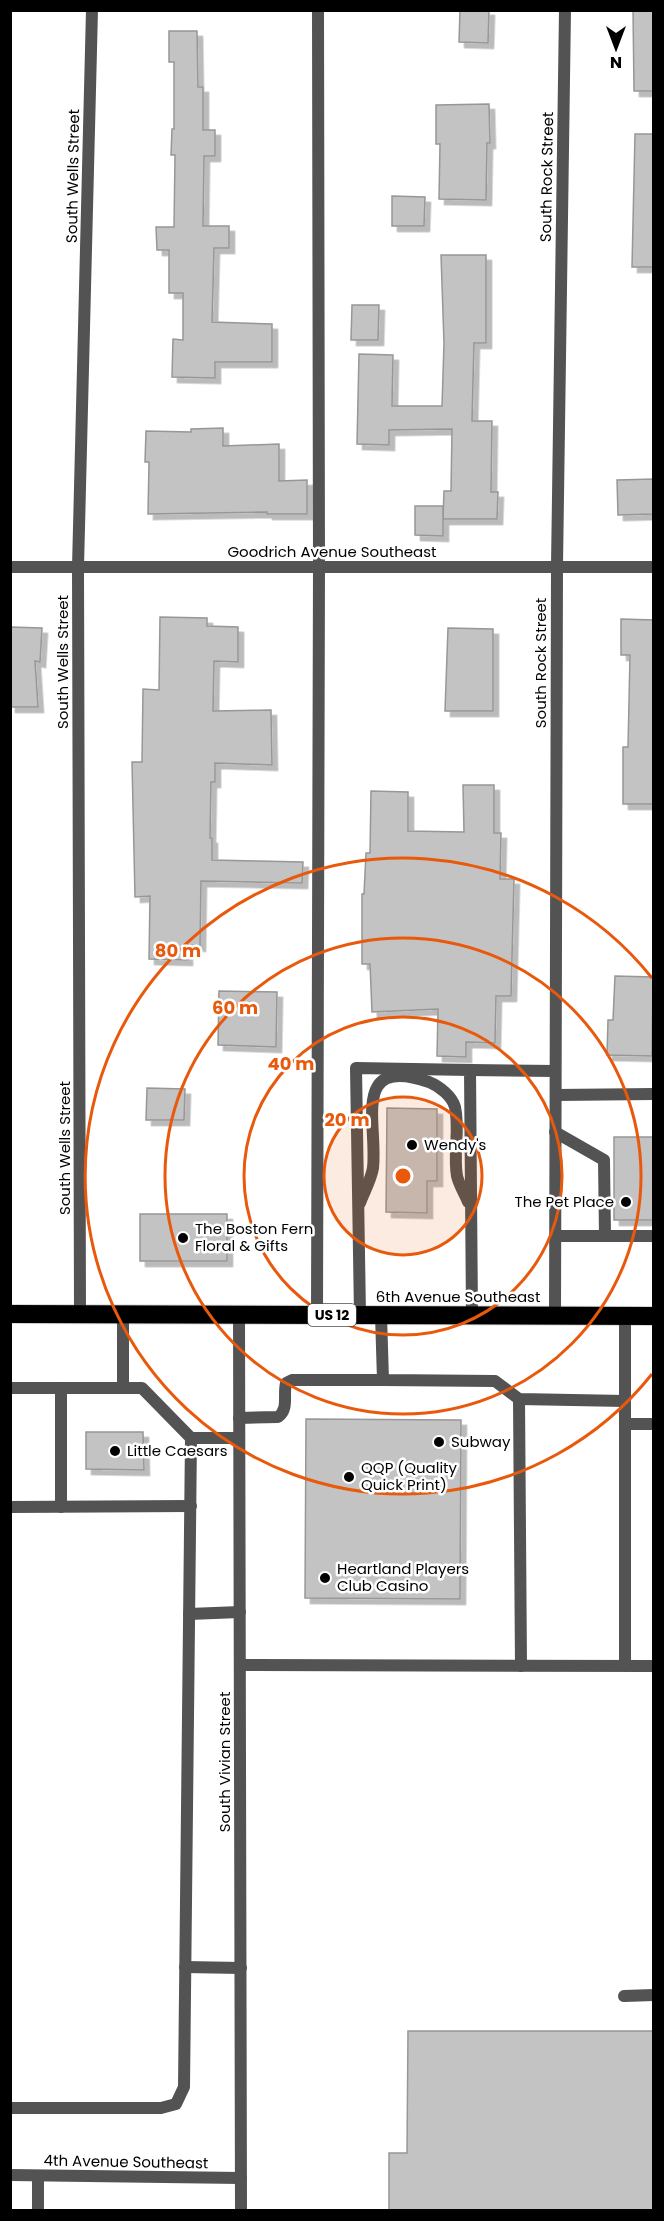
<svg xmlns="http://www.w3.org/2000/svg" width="664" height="2221" font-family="Poppins,sans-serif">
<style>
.building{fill:#c3c3c3;stroke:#979797;stroke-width:1.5;filter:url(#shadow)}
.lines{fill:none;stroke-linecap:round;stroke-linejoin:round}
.highway-casing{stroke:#dbdbdb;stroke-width:20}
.lane{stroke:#535353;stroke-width:12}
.street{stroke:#535353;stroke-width:12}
.highway{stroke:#000;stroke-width:18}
.ring{fill:none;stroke:#e8590c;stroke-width:3}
.poi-dot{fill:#000;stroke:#fff;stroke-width:2}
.labels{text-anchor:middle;stroke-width:5;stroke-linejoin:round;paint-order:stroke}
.shield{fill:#fff;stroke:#4c4c4c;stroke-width:1.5}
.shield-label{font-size:14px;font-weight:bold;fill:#000}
.street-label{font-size:15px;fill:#000;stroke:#fff}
.poi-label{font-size:15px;fill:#000;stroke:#fff;text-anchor:start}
.centre{fill:#e8590c;stroke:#fff;stroke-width:3}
.ring-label{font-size:18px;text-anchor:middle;font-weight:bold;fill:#e8590c;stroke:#fff;stroke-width:5;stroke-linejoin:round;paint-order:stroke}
</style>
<defs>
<filter id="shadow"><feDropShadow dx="5.5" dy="5.5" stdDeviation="0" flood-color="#0004"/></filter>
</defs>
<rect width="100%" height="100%" fill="#fff"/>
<!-- building -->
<g class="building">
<polygon points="460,10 489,10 488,43 459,42"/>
<polygon points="633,10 654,10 654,91 634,91"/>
<polygon points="169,31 197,31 198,87 203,87 203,130 215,130 215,156 204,156 203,226 229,226 229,248 214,248 212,322 272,324 272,362 215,362 215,378 172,377 173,339 183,340 183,293 169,293 169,250 157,250 156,227 174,227 175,155 171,155 172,129 174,129 174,62 169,62"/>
<polygon points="489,104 490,143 487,143 486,200 439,199 440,144 436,144 436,105"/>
<polygon points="635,134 654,134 654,267 632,267"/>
<polygon points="392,196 425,197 424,226 392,226"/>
<polygon points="441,255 486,255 486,343 474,343 472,421 492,421 491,492 498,492 497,519 443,519 444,491 451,491 452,429 389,430 389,445 357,444 359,354 393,355 392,406 442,406 444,343"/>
<polygon points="352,305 379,305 378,340 351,340"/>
<polygon points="223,428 223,446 279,444 279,481 307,480 307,514 267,514 267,512 148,514 149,462 145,462 146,431 191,432 191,429"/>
<polygon points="654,479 654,514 618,515 617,480"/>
<polygon points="415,506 443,506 443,536 415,535"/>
<polygon points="160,617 207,618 207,626 238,627 238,662 214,661 213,711 271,710 272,765 215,763 215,782 211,782 210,838 212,838 212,860 303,862 302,883 201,881 200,946 187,945 187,960 149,959 150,896 135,897 132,762 142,762 143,689 159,690"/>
<polygon points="621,619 654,620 654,804 623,804 623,747 628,747 630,655 621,655"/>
<polygon points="10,627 42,628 40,662 35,661 38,707 10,707"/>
<polygon points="448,628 493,629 493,711 445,711"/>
<polygon points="463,785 494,785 494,833 501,833 500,879 514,879 511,996 496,996 495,1043 466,1042 466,1057 437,1056 438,1009 372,1012 370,964 362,964 362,894 364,894 366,853 370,853 371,791 408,792 408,831 464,832"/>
<polygon points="615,976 653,977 652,1056 607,1055 608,1020 613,1020"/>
<polygon points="219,991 277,992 276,1047 218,1045"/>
<polygon points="147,1088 185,1089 184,1120 146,1120"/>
<polygon points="387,1108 437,1109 437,1181 427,1181 427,1213 386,1212"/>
<rect x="614" y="1137" width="40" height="83"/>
<rect x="140" y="1214" width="87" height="47"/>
<polygon points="306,1419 461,1420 460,1599 305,1598"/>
<polygon points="86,1432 143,1432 144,1470 86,1469"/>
<polygon points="408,2031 654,2031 654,2211 389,2211 389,2153 407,2153"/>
</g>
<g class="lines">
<!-- highway casing -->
<g class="highway-casing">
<polyline id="highway" points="10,1314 654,1316"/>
</g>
<!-- lane -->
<g class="lane">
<polyline points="470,1070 555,1071"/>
<polyline points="556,1095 654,1094"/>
<polyline points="555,1132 604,1160 605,1236"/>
<path d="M 360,1203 C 364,1192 371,1180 373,1168 C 378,1124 350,1055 429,1082 C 439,1086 452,1096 455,1107 C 460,1129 453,1154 457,1176 C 459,1185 465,1194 468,1202"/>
<polyline points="555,1236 654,1236"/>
<polyline points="123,1314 123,1388"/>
<polyline points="317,1315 319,567 318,10"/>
<polyline points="360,1315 356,1068 470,1070 472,1315"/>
<polyline points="381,1315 383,1380 495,1381 519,1399 625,1401"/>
<polyline points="625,1315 625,1666"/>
<polyline points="10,1388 142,1388 191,1438 184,2087 176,2104 161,2108 10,2108"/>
<polyline points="61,1388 61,1507"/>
<polyline points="519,1399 521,1666"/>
<path d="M 239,1418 L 278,1417 C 289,1409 283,1396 286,1383 L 292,1380 L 383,1380"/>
<polyline points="625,1424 654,1424"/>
<polyline points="191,1438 239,1438"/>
<polyline points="10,1507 191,1506"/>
<polyline points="189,1614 240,1612"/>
<polyline points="240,1665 654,1666"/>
<polyline points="185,1967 241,1968"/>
<polyline points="624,1996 654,1995"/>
<polyline points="38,2210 38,2176"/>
</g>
<!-- street -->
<g class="street">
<polyline points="10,567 654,567"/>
<polyline points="80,1314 78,567 92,10"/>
<polyline points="239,1314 241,2210"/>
<polyline points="555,1315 557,566 565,10"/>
<polyline points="10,2175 241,2178"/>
</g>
<!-- highway -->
<use href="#highway" class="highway"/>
</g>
<!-- distance rings -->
<circle cx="403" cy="1176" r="79" fill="#e8590c" fill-opacity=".12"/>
<g class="ring">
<circle cx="403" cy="1176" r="79"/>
<circle cx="403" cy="1176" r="159"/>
<circle cx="403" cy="1176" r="238"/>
<path d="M652 1374A318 318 0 1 1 652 978"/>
</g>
<!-- markers -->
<g class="poi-dot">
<circle cx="412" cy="1145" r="6"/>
<circle cx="626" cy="1202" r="6"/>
<circle cx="183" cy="1238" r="6"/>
<circle cx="439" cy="1442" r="6"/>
<circle cx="115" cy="1451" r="6"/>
<circle cx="349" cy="1477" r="6"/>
<circle cx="325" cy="1578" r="6"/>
</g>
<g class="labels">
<!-- shield labels -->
<rect class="shield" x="308" y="1304" width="48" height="22" rx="4.5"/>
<g class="shield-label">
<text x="332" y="1320">US 12</text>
</g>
<!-- street labels -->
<g class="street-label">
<text transform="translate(73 176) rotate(-89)" y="5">South Wells Street</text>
<text transform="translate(547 177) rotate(-89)" y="5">South Rock Street</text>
<text x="332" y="557">Goodrich Avenue Southeast</text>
<text transform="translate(63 662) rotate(-90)" y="5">South Wells Street</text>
<text transform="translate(541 663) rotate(-90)" y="5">South Rock Street</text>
<text transform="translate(65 1148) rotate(-90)" y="5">South Wells Street</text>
<text x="458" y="1302">6th Avenue Southeast</text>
<text transform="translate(225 1762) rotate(-90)" y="5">South Vivian Street</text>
<text transform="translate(126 2162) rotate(1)" y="5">4th Avenue Southeast</text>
</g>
<!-- poi labels -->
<g class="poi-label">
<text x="424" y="1150">Wendy's</text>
<text x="614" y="1207" text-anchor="end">The Pet Place</text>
<text x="195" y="1234">The Boston Fern<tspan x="195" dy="17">Floral &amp; Gifts</tspan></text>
<text x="451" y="1447">Subway</text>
<text x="127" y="1456">Little Caesars</text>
<text x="361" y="1473">QQP (Quality<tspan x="361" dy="17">Quick Print)</tspan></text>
<text x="337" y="1574">Heartland Players<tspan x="337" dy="17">Club Casino</tspan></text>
</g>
</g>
<circle cx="403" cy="1176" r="9" class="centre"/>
<g class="ring-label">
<text x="178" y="957">80 m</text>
<text x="235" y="1014">60 m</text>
<text x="291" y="1070">40 m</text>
<text x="347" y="1126">20 m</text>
</g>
<!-- border -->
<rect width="664" height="2221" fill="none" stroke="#000000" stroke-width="24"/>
<!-- north arrow -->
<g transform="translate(616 48) rotate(180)" stroke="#ffffff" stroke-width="4.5" paint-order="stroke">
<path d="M0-4.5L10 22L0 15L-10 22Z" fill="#000000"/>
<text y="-9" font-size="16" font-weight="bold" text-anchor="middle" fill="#000000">N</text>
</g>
</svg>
